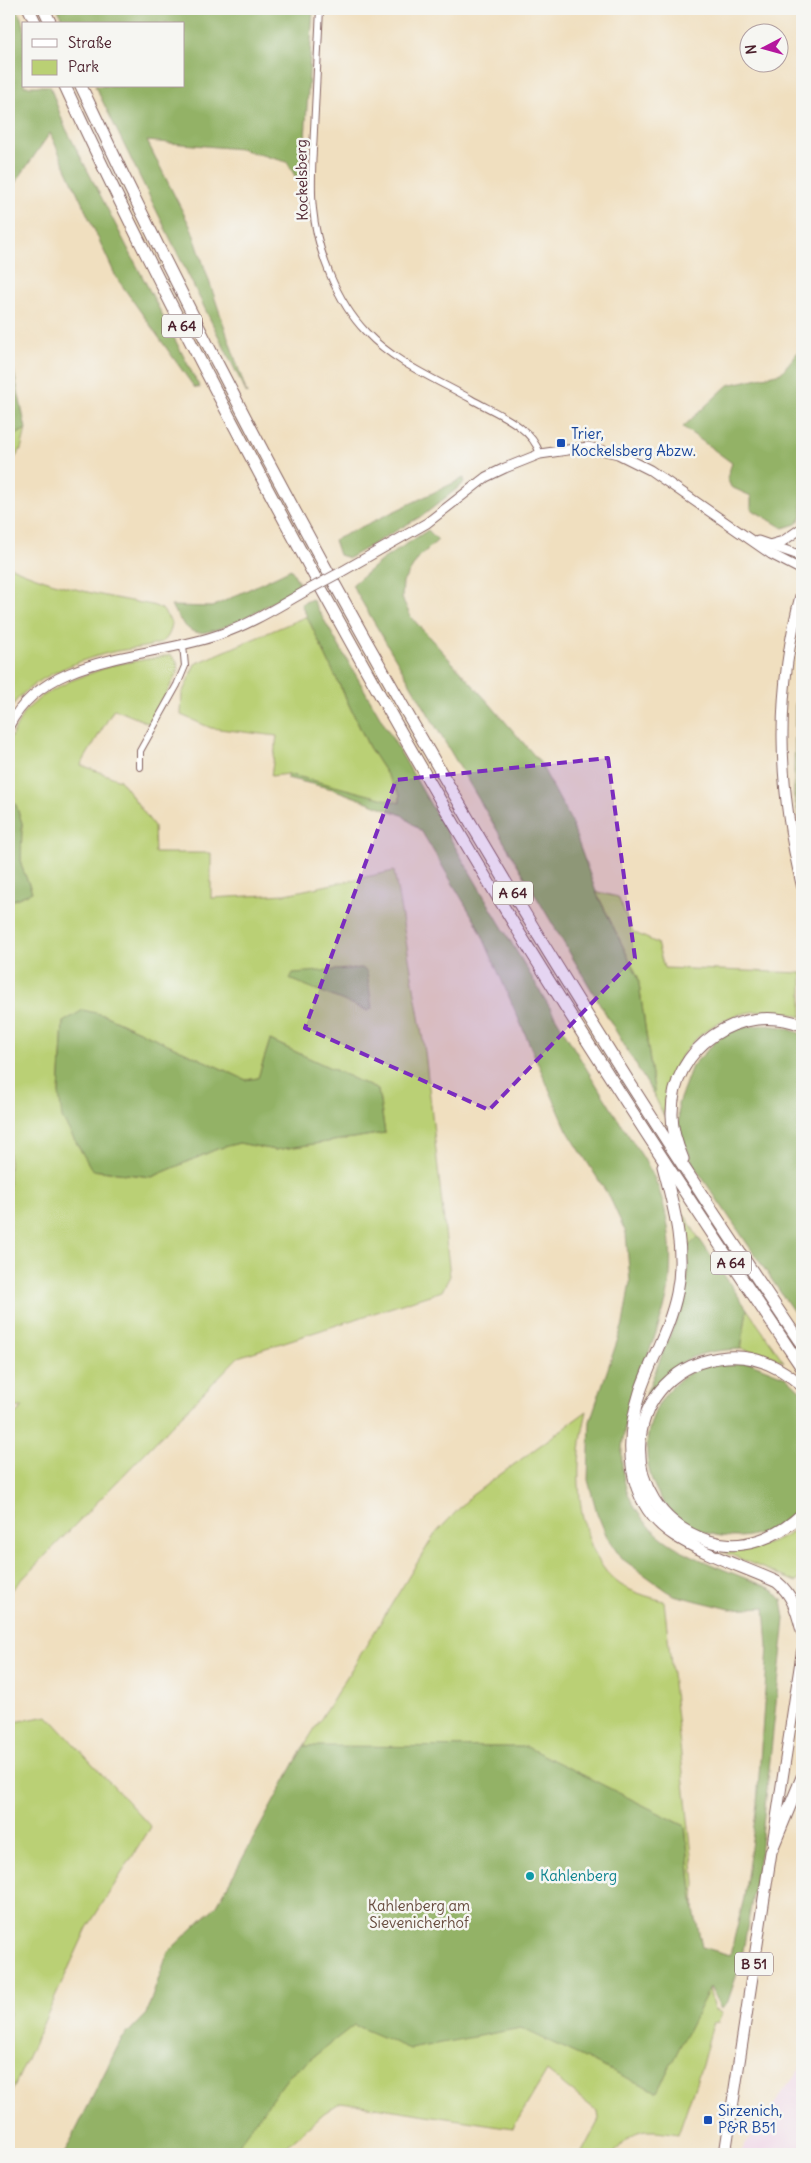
<svg xmlns="http://www.w3.org/2000/svg" width="811" height="2163" font-family="Delius,sans-serif">
<style>
.built{fill:#efd0e6}
.green{fill:#bad074;stroke:#827850;fill-rule:evenodd}
.forest{fill:#93b266;stroke:#6e6848}
.lines{fill:none;stroke-linecap:round;stroke-linejoin:round}
.street-casing{stroke:#84625f;stroke-width:8}
.secondary-casing{stroke:#84625f;stroke-width:11}
.primary-casing{stroke:#84625f;stroke-width:12}
.highway-casing{stroke:#84625f;stroke-width:13}
.street{stroke:#fff;stroke-width:6}
.secondary{stroke:#fff;stroke-width:9}
.primary{stroke:#fff;stroke-width:10}
.highway{stroke:#fff;stroke-width:11}
.secondary-bridge-casing{stroke:#84625f;stroke-width:11;stroke-linecap:butt}
.secondary-bridge{stroke:#fff;stroke-width:9}
.marked{fill:#7b2cbf;fill-opacity:0.2;stroke:#7b2cbf;stroke-width:4;stroke-dasharray:10 6;stroke-linejoin:round}
.transit-dot{fill:#1a4fb4;stroke:#f6f6f2;stroke-width:2}
.culture-dot{fill:#0f9aa8;stroke:#f6f6f2;stroke-width:2}
.labels{text-anchor:middle;stroke-width:5;stroke-linejoin:round;paint-order:stroke}
.shield{fill:#f6f6f2;stroke:#7e6067;stroke-width:1}
.shield-label{font-size:14px;font-weight:bold;fill:#4a1f2b}
.street-label{font-size:15px;fill:#4a1f2b;stroke:#f6f6f2}
.transit-label{font-size:15px;fill:#164399;stroke:#f6f6f2;text-anchor:start}
.culture-label{font-size:15px;fill:#0d838f;stroke:#f6f6f2;text-anchor:start}
.park-label{font-size:15px;fill:#664b3d;stroke:#f6f6f2}
</style>
<rect width="100%" height="100%" fill="#f6f6f2"/>
<filter id="ink" filterUnits="userSpaceOnUse"><feTurbulence type="fractalNoise" baseFrequency=".02" numOctaves="2"/><feDisplacementMap in="SourceGraphic" scale="10" xChannelSelector="R" yChannelSelector="G"/><feConvolveMatrix kernelMatrix="1 2 1 2 8 2 1 2 1" color-interpolation-filters="sRGB"/></filter>
<filter id="wash" filterUnits="userSpaceOnUse"><feTurbulence type="fractalNoise" baseFrequency=".0096" numOctaves="4" result="noise"/><feDisplacementMap in="SourceGraphic" scale="20" xChannelSelector="R" yChannelSelector="G"/><feGaussianBlur stdDeviation="1.12" result="paint"/><feColorMatrix in="noise" values="0 0 0 0 0 0 0 0 0 0 0 0 0 0 0 0 0 1.4 0 .05"/><feComposite in="paint" operator="in"/></filter>
<g filter="url(#wash)">
<rect width="100%" height="100%" fill="#f0dfbf"/>
<!-- built -->
<polygon class="built" points="802,2065 802,2154 739,2154"/>
<!-- green -->
<g class="green">
<polygon points="26,429 21,449 9,467 9,439"/>
<path d="M 9,566 C 55,587 103,596 152,605 L 162,609 L 172,623 C 171,630 169,638 162,642 C 153,647 128,649 117,651 C 83,658 26,679 9,711 Z"/>
<polygon points="307,616 369,747 400,795 400,804 288,774 271,776 277,736 211,728 181,715 182,694 195,664"/>
<path d="M 171,655 L 177,662 L 178,671 L 151,724 L 114,709 L 81,765 L 120,780 L 154,826 L 155,853 L 211,853 L 211,898 L 286,894 L 394,871 L 425,1052 L 450,1276 L 442,1291 L 238,1357 L 9,1593 L 9,1419 L 23,1407 L 9,1408 L 9,902 L 32,892 L 21,865 L 22,823 L 16,805 L 9,794 L 9,741 L 24,712 L 41,697 L 70,681 L 113,665 ZM 104,1015 L 246,1080 L 258,1078 L 270,1040 L 378,1090 L 385,1133 L 275,1150 L 239,1143 L 217,1149 L 152,1177 L 92,1170 L 59,1093 L 63,1022 Z"/>
<path d="M 596,892 L 618,897 L 633,932 L 657,943 L 664,968 L 802,973 L 802,1017 C 755,1001 706,1017 679,1060 C 669,1076 667,1097 664,1116 L 655,1097 L 638,977 Z"/>
<polygon points="684,1214 698,1237 687,1248 683,1215"/>
<polygon points="747,1309 784,1362 771,1356 741,1349"/>
<path d="M 587,1411 C 584,1424 581,1438 580,1452 C 575,1495 584,1568 628,1589 C 639,1594 652,1598 664,1601 L 695,1882 L 694,1910 L 685,1826 L 569,1769 L 704,1998 L 709,1988 L 714,2010 L 722,2013 L 718,2022 L 713,2023 L 702,2065 L 678,2134 C 647,2129 633,2127 614,2154 L 581,2154 L 599,2120 L 598,2112 L 547,2071 L 513,2128 L 341,2102 L 324,2113 L 278,2154 L 93,2154 L 179,1958 L 236,1879 L 313,1746 L 304,1746 L 435,1534 L 471,1496 Z"/>
<path d="M 802,1524 L 800,1579 L 796,1582 L 724,1552 L 725,1549 C 753,1550 780,1544 802,1524 Z"/>
<polygon points="48,1716 151,1827 87,1928 9,2098 9,1723"/>
</g>
<!-- forest -->
<g class="forest">
<polygon points="9,9 17,9 24,25 24,86 50,86 64,125 200,388 194,387 116,277 50,133 9,192"/>
<polygon points="58,9 313,9 302,188 287,162 240,149 147,141 192,230 247,394 95,86 184,86 184,24 64,24"/>
<polygon points="802,347 802,517 796,524 783,528 751,509 751,496 731,487 727,478 732,463 683,427 728,385 781,373"/>
<polygon points="9,348 26,429 9,439"/>
<polygon points="464,478 464,483 425,514 349,558 339,555 334,540"/>
<polygon points="428,530 438,540 419,557 403,582 402,598 411,617 489,703 539,761 570,819 596,892 638,977 655,1097 352,585 382,560"/>
<path d="M 291,569 L 300,585 C 281,597 216,639 194,632 C 184,628 177,615 171,606 L 212,607 Z"/>
<path d="M 312,599 C 393,739 473,880 556,1018 C 577,1054 599,1089 621,1124 C 635,1146 654,1170 661,1196 C 671,1229 674,1267 666,1301 C 646,1379 578,1475 665,1540 C 691,1559 742,1576 772,1589 L 782,1600 L 785,1619 L 760,1854 L 741,1962 L 727,2004 L 721,2009 L 710,1987 L 657,2092 L 521,2028 L 410,2049 L 354,2025 L 289,2076 L 231,2154 L 64,2154 L 121,2040 L 146,2014 L 168,1952 L 217,1905 L 304,1746 L 527,1747 L 685,1826 L 694,1910 L 702,1947 L 730,1955 L 744,1898 L 757,1804 L 768,1647 L 765,1607 L 730,1609 L 673,1595 L 621,1558 L 607,1537 L 597,1513 L 588,1480 L 590,1421 L 623,1324 L 630,1282 L 626,1233 L 610,1198 L 567,1130 L 478,926 L 422,832 L 402,815 L 333,789 L 287,778 L 288,774 L 400,803 L 400,795 L 369,747 L 301,604 Z"/>
<polygon points="802,660 802,829 794,796 795,706"/>
<polygon points="9,794 16,805 22,823 21,865 32,892 9,902"/>
<polygon points="362,968 367,972 372,1008 368,1011 290,979 293,973"/>
<polygon points="83,1010 104,1015 246,1080 258,1078 270,1040 378,1090 385,1133 275,1150 239,1143 217,1149 152,1177 92,1170 62,1118 59,1093 63,1022"/>
<polygon points="763,1025 783,1027 802,1034 802,1324 693,1164 679,1128 678,1104 692,1066 719,1038 741,1028"/>
<path d="M 698,1237 L 747,1309 L 741,1349 C 696,1351 677,1358 650,1395 L 646,1394 L 685,1299 L 688,1273 L 687,1248 Z"/>
<path d="M 746,1361 L 786,1377 L 802,1392 L 802,1505 C 785,1524 762,1537 736,1537 C 632,1537 613,1396 711,1363 C 721,1360 735,1361 746,1361 Z"/>
<polygon points="802,1724 802,1768 796,1778 794,1777"/>
</g>
</g>
<g filter="url(#ink)">
<g class="lines">
<!-- street casing -->
<g class="street-casing">
<g id="street">
<path d="M 320,9 C 318,49 316,89 314,130 C 313,156 310,183 313,209 C 317,251 337,302 366,332 C 394,362 435,379 471,399 C 495,413 531,425 540,454"/>
<polyline points="140,767 140,751 177,685 185,666 183,645"/>
</g>
</g>
<!-- secondary casing -->
<g class="secondary-casing">
<g id="secondary">
<polyline points="758,541 796,554 802,561"/>
<polyline points="769,545 783,541 802,528"/>
<polyline points="341,572 427,523 486,477 505,468 540,454 588,447 618,454 650,470 771,554 802,570"/>
<path d="M 9,726 C 46,652 153,659 221,634 C 251,624 279,606 306,591"/>
</g>
</g>
<!-- primary casing -->
<g class="primary-casing">
<g id="primary">
<path d="M 802,590 C 775,691 777,784 802,886"/>
<polyline points="773,1841 802,1651"/>
</g>
</g>
<!-- highway casing -->
<g class="highway-casing">
<g id="highway">
<polyline points="29,9 36,24"/>
<polyline points="44,9 51,24"/>
<path d="M 65,86 C 122,210 184,331 248,452 C 345,636 447,819 558,995 C 637,1121 719,1245 802,1368"/>
<path d="M 81,86 C 287,525 530,945 802,1345"/>
<path d="M 683,1159 C 677,1145 672,1130 672,1115 C 671,1047 740,1001 802,1025"/>
<path d="M 663,1166 C 674,1208 686,1249 677,1293 C 670,1328 651,1359 640,1392 C 624,1442 625,1503 674,1535 C 705,1555 744,1567 777,1582 C 793,1595 797,1612 802,1631"/>
<path d="M 802,1386 C 781,1367 756,1355 727,1357 C 620,1366 608,1509 709,1541 C 743,1552 778,1537 802,1514"/>
<polyline points="725,2154 771,1852 802,1777"/>
</g>
</g>
<!-- street -->
<use href="#street" class="street"/>
<!-- secondary -->
<use href="#secondary" class="secondary"/>
<!-- primary -->
<use href="#primary" class="primary"/>
<!-- highway -->
<use href="#highway" class="highway"/>
<!-- secondary-bridge casing -->
<g class="secondary-bridge-casing">
<polyline id="secondary-bridge" points="306,591 341,572"/>
</g>
<!-- secondary-bridge -->
<use href="#secondary-bridge" class="secondary-bridge"/>
</g>
</g>
<!-- marked area -->
<path class="marked" d="M 608,758 L 635,958 L 489,1110 L 305,1028 L 396,780 Z"/>
<!-- markers -->
<g class="transit-dot">
<rect x="556" y="438" width="10" height="10" rx="2.5"/>
<rect x="703" y="2115" width="10" height="10" rx="2.5"/>
</g>
<circle class="culture-dot" cx="530" cy="1876" r="5"/>
<g class="labels">
<!-- shield labels -->
<g class="shield">
<rect x="162" y="314.5" width="40" height="23" rx="4"/>
<rect x="493" y="881.5" width="40" height="23" rx="4"/>
<rect x="711" y="1251.5" width="40" height="23" rx="4"/>
<rect x="735" y="1952.5" width="38" height="23" rx="4"/>
</g>
<g class="shield-label">
<text x="182" y="331">A 64</text>
<text x="513" y="898">A 64</text>
<text x="731" y="1268">A 64</text>
<text x="754" y="1969">B 51</text>
</g>
<!-- street labels -->
<g class="street-label">
<text transform="translate(302 180) rotate(-91)" y="5">Kockelsberg</text>
</g>
<!-- transit labels -->
<g class="transit-label">
<text x="571" y="439">Trier,<tspan x="571" dy="17">Kockelsberg Abzw.</tspan></text>
<text x="718" y="2116">Sirzenich,<tspan x="718" dy="17">P&amp;R B51</tspan></text>
</g>
<!-- culture labels -->
<g class="culture-label">
<text x="540" y="1881">Kahlenberg</text>
</g>
<!-- park labels -->
<g class="park-label">
<text x="419" y="1911">Kahlenberg am<tspan x="419" dy="17">Sievenicherhof</tspan></text>
</g>
</g>
<!-- margin -->
<rect width="811" height="2163" fill="none" stroke="#f6f6f2" stroke-width="30"/>
<!-- legend -->
<rect x="22" y="22" width="162" height="65" fill="#f6f6f2" stroke="#b1a0a2"/>
<rect x="32" y="39" width="25" height="8" fill="#ffffff" stroke="#b1a0a2"/>
<text x="68" y="48" font-size="15" fill="#4a1f2b">Straße</text>
<rect x="32" y="60" width="25" height="15" fill="#bad074" stroke="#b1a0a2"/>
<text x="68" y="72" font-size="15" fill="#4a1f2b">Park</text>
<!-- north arrow -->
<g transform="translate(764 48) rotate(264)"><circle r="24" fill="#f6f6f2" stroke="#b1a0a2"/>
<path d="M0-4L9 19L0 12L-9 19Z" fill="#b5179e"/>
<text y="-8" font-size="14" font-weight="bold" text-anchor="middle" fill="#4a1f2b">N</text>
</g>
</svg>
